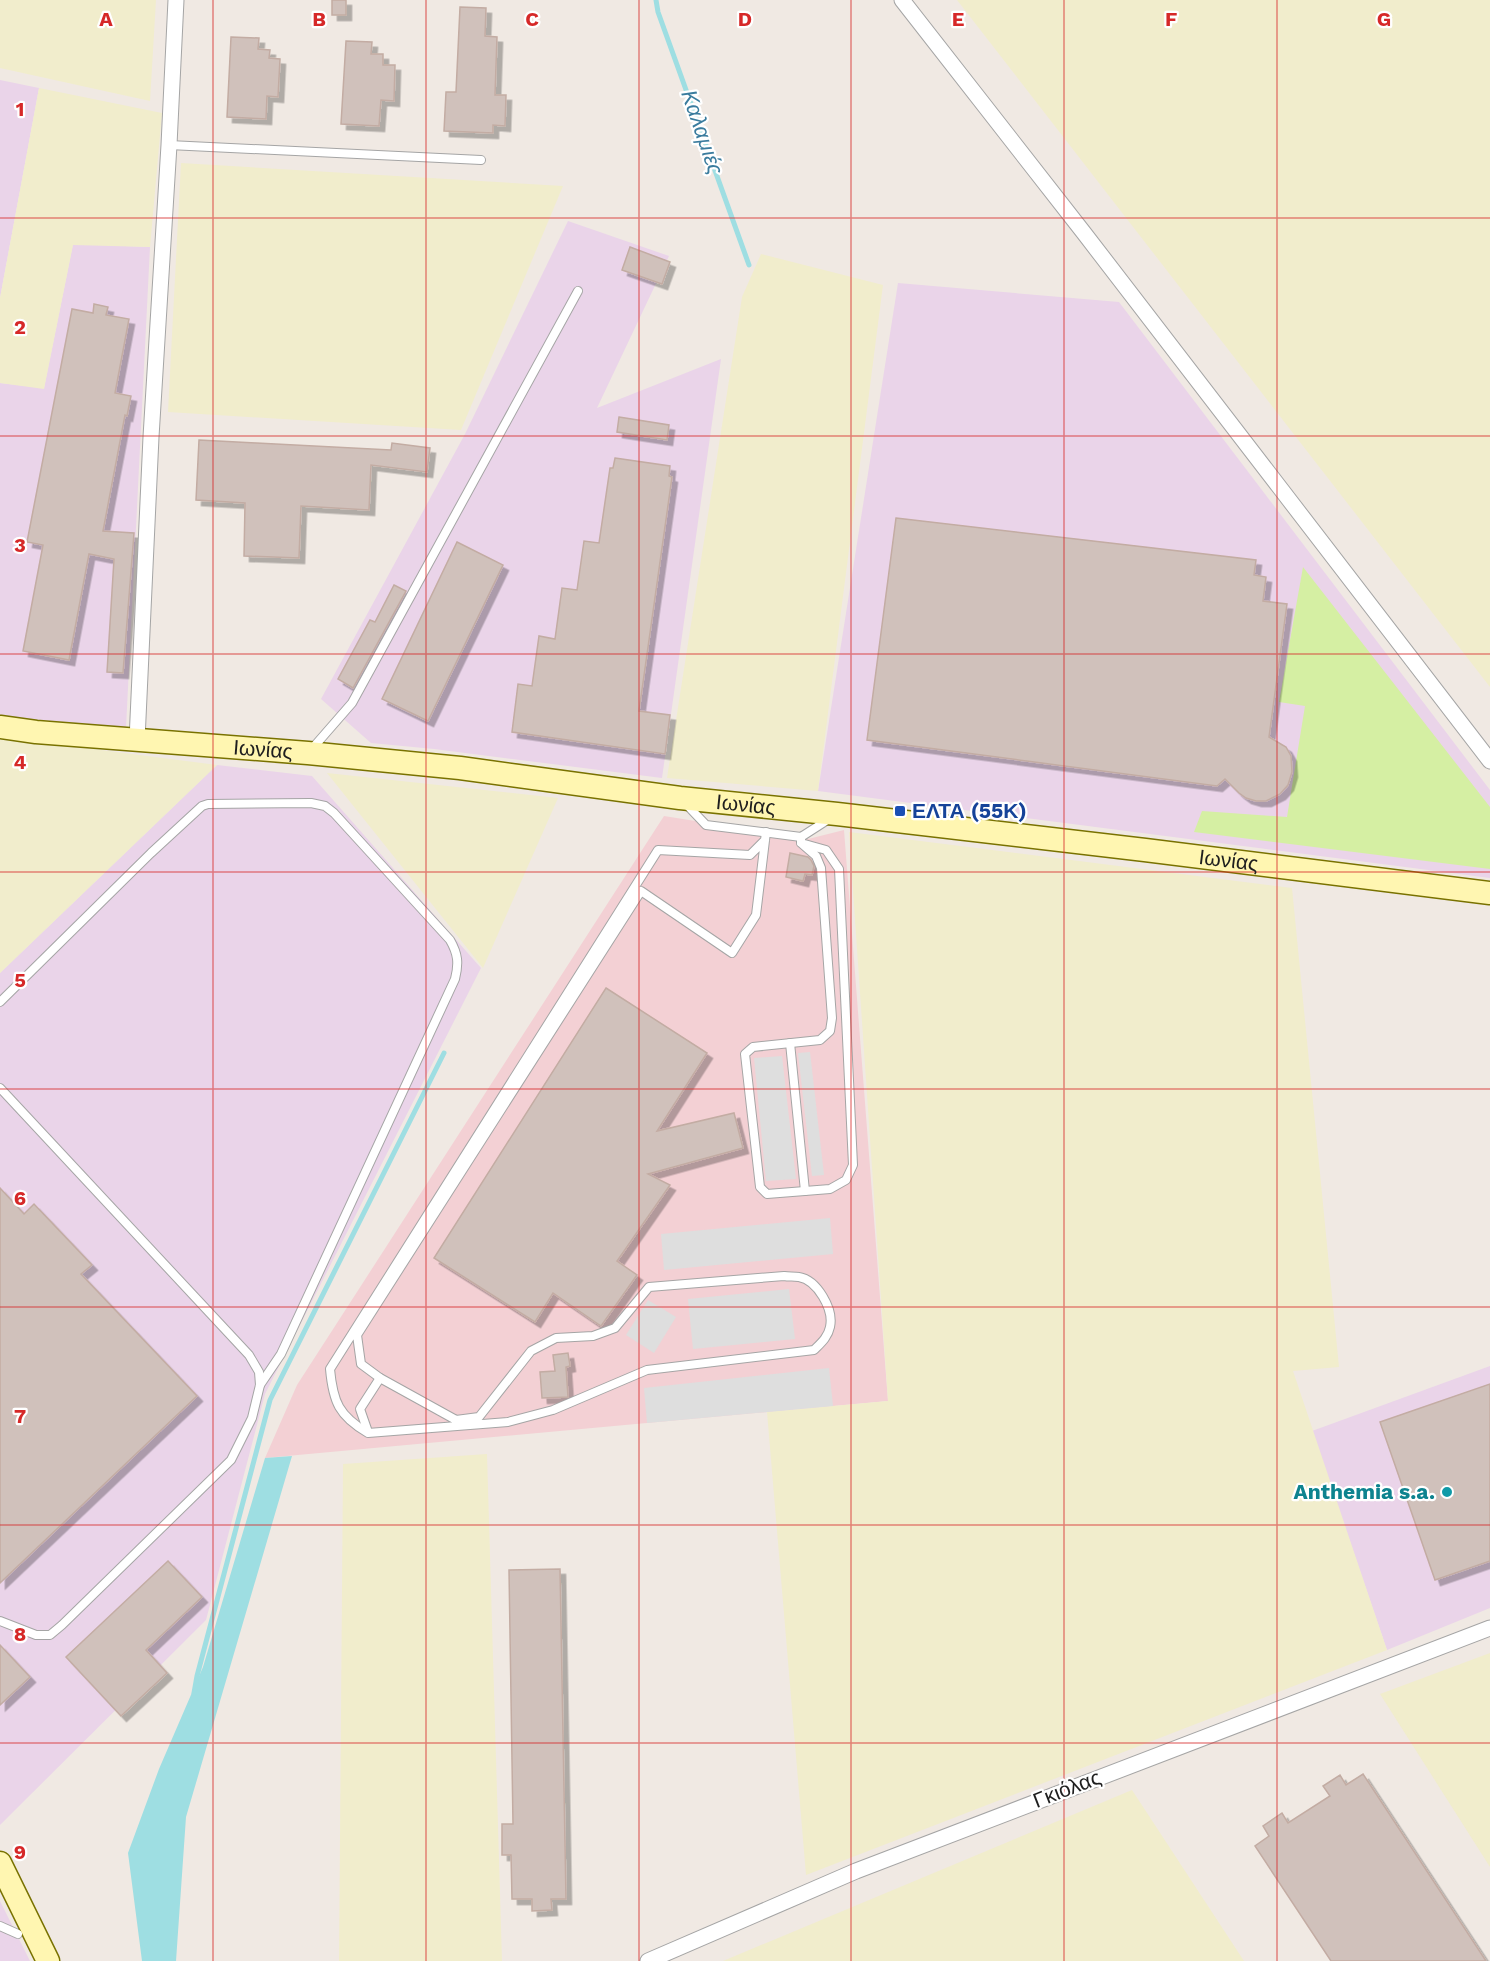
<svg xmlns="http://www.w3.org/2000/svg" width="1490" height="1961" font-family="'Work Sans',sans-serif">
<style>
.commercial{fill:#f3d0d4}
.industrial{fill:#ead4e9}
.farmland{fill:#f1edcc}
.grass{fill:#d5efa3}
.parking{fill:#dedede}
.water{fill:#9edee2}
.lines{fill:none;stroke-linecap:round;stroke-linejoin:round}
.stream{stroke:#9edee2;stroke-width:5}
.building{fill:#d0c1bb;stroke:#c3aca3;stroke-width:1.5;filter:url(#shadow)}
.lane-casing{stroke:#a5a5a5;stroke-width:10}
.street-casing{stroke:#a5a5a5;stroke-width:17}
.secondary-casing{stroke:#797200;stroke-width:25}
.lane{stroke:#fff;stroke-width:8}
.street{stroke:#fff;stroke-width:15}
.secondary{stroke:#fff6b1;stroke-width:22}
.grid{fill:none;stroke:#d62828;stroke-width:1.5;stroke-opacity:0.55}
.transit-dot{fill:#1a4fb4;stroke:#fff;stroke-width:2}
.culture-dot{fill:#0f9aa8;stroke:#fff;stroke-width:2}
.labels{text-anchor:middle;stroke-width:4.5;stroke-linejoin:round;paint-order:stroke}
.street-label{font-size:21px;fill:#1e1e1e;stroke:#fff}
.transit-label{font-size:21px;font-weight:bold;fill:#164399;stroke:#fff;text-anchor:start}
.culture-label{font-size:21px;font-weight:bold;fill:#0d838f;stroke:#fff;text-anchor:end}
.water-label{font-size:22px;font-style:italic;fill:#3a7c9e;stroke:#fff}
.grid-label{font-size:20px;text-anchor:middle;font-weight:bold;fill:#d62828;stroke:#fff;stroke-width:4.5;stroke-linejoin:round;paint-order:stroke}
</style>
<defs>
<filter id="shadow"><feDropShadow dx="5.5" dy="5.5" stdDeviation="0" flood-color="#0004"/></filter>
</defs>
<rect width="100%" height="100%" fill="#f0e9e3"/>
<!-- commercial -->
<polygon class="commercial" points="664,816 808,839 844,830 888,1401 265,1458 297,1385"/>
<!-- industrial -->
<g class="industrial">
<polygon points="0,80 39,88 0,298"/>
<polygon points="568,221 669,256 597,408 721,359 662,778 434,749 371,743 321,699 465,434"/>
<polygon points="73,244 150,247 126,728 0,716 0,383 44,388"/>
<polygon points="898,283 1119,302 1490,790 1490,878 818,791"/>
<polygon points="217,765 312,776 481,968 265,1394 206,1620 0,1825 0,973"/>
<polygon points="1490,1366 1490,1608 1387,1650 1312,1431"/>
<polygon points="0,1901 30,1961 0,1961"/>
</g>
<!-- farmland -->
<g class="farmland">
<polygon points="0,0 156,0 150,101 0,68"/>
<polygon points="957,0 1490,0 1490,687"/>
<polygon points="39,88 162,113 150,247 73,245 44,389 0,383 0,298"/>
<polygon points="181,163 563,186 461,430 168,412"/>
<polygon points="761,254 883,285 818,791 667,778 742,297"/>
<polygon points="0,737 217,765 0,973"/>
<polygon points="327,773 558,798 483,968"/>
<polygon points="849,832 1292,888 1339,1367 1293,1371 1387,1650 806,1875 767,1412 888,1401"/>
<polygon points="487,1454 502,1961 339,1961 343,1464"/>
<polygon points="1490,1653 1490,1867 1380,1694"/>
<polygon points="1132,1790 1244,1961 723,1961"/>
</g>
<!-- grass -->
<polygon class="grass" points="1303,567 1490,807 1490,869 1194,832 1202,811 1287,817 1305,706 1279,702"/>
<!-- parking -->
<g class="parking">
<polygon points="810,1052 824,1175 812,1176 798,1053"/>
<polygon points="782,1056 796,1179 766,1181 754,1058"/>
<polygon points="830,1218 833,1254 664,1270 661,1234"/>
<polygon points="789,1289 795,1339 693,1349 688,1299"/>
<polygon points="648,1300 676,1317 654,1353 626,1335"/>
<polygon points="829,1368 833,1406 647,1423 644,1388"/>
</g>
<!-- water -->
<polygon class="water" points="292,1456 186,1817 176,1961 142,1961 128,1853 159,1769 203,1667 265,1458"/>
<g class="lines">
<!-- stream -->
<g class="stream">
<polyline points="656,0 658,12 749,265"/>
<polyline points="194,1693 197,1676 270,1400 444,1053"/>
</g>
</g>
<!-- building -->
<g class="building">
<rect x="332" y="0" width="14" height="15"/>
<polygon points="460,7 486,8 485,36 497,37 495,95 506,95 505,126 493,125 493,133 444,131 446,92 456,92"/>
<polygon points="231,37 259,38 258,49 270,50 269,58 280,59 278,97 267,96 266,119 227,117"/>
<polygon points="346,41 372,42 371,54 383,54 383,65 395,65 394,101 381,100 379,126 341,124"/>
<polygon points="630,247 670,262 662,284 622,270"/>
<polygon points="94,304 108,307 106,315 129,319 115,393 131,396 127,416 125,415 103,531 134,533 123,673 107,672 114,559 89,554 69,660 23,651 43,545 27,542 72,309 93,313"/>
<polygon points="619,417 669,425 667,440 617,432"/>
<polygon points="199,440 391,450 392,443 430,448 427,472 371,465 369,510 301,506 299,558 244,556 245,503 196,500"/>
<polygon points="615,458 670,466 669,476 672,477 639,711 670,715 665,754 512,732 518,684 532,686 539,636 555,639 562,588 577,590 584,541 599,543 610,468 613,468"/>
<polygon points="896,518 1256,560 1254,575 1266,577 1263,601 1287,604 1269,737 1286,747 1291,756 1292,772 1288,785 1280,794 1266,801 1256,801 1246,798 1239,793 1225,779 1217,786 867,740"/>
<polygon points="457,542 503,565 428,721 382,699"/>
<polygon points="394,585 406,591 353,688 338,679 370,620 375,622"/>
<polygon points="790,853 808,857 811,860 814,866 812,875 805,874 803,881 786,877"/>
<polygon points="606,988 707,1053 657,1131 734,1113 743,1148 648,1174 670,1185 617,1261 637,1275 601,1326 553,1293 535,1322 434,1258"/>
<polygon points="0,1188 24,1214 34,1204 92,1265 81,1274 197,1396 0,1583"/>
<polygon points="568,1353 570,1366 566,1367 568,1397 542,1398 540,1372 555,1371 553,1355"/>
<polygon points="1490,1384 1490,1561 1435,1580 1380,1422"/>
<polygon points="168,1561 202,1597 146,1650 167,1673 121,1716 66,1657"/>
<polygon points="560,1569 566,1899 551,1899 552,1910 532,1911 532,1899 512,1899 511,1855 502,1855 502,1824 513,1824 509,1570"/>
<polygon points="0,1645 30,1677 0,1705"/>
<polygon points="1363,1774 1486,1961 1331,1961 1255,1846 1269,1836 1263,1826 1282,1813 1288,1823 1330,1796 1323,1786 1340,1775 1346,1785"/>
</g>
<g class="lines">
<!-- lane casing -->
<g class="lane-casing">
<g id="lane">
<polyline points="169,145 481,160"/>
<polyline points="311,750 352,703 578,291"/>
<polyline points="686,804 706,825 801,837 829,819"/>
<path d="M 765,840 L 750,855 L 658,850 L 330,1369 C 333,1402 339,1416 368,1433 L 508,1422 L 553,1410 L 647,1370 L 814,1350 C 821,1343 828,1337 830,1327 C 834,1309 817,1280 799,1277 C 794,1276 789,1277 784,1276 L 649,1287 L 615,1328 L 593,1336 L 556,1338 L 531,1351 L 479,1417 L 456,1420 L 380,1378 L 361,1364 L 357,1335 L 641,891 L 732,953 L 756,915 L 766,832"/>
<polyline points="801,843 826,850 839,869 853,1165 846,1180 830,1189 767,1194 760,1187 745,1054 753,1047 820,1040 830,1031 832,1018 821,868 816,856 801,843 801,837"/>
<path d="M 0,1002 L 151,853 L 202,806 L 208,804 L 311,803 L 325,806 L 334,813 L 450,940 C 458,954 459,963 455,979 L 281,1354 L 260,1385"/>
<polyline points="790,1043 805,1191"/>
<polyline points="0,1088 249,1355 259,1372 260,1385 252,1418 231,1460 62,1625 50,1635 36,1635 0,1621"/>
<polyline points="368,1432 360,1409 380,1378"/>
<polyline points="0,1926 18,1934"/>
</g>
</g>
<!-- street casing -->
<g class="street-casing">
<g id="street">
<polyline points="902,0 1084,233 1490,761"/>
<polyline points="137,740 151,437 169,145 176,0"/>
<polyline points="648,1961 856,1871 1490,1628"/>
</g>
</g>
<!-- secondary casing -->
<g class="secondary-casing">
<g id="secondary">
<path id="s1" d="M 0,727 L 36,732 L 308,753 L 460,768 L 680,798 L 837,814 L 1145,850 L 1490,893"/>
<polyline points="0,1863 48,1961"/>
</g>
</g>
<!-- lane -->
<use href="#lane" class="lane"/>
<!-- street -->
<use href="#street" class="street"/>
<!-- secondary -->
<use href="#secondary" class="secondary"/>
</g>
<!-- grid -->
<path class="grid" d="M 213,0 L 213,1961M 426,0 L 426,1961M 639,0 L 639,1961M 851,0 L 851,1961M 1064,0 L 1064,1961M 1277,0 L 1277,1961M 0,218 L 1490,218M 0,436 L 1490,436M 0,654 L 1490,654M 0,872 L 1490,872M 0,1089 L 1490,1089M 0,1307 L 1490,1307M 0,1525 L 1490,1525M 0,1743 L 1490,1743"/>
<!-- markers -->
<rect class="transit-dot" x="894" y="805" width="12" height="12" rx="3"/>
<circle class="culture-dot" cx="1447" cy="1492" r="6"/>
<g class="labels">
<!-- street labels -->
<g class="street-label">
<text dy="7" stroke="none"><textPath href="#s1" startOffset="264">Ιωνίας</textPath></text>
<text dy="7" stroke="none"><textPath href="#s1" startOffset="750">Ιωνίας</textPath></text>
<text dy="7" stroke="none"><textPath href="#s1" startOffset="1236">Ιωνίας</textPath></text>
<text transform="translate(1067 1789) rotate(-21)" y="7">Γκιόλας</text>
</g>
<!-- transit labels -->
<g class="transit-label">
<text x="912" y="818">ΕΛΤΑ (55Κ)</text>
</g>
<!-- culture labels -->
<g class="culture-label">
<text x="1435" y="1499">Anthemia s.a.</text>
</g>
<!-- water labels -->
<g class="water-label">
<text transform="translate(703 132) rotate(71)" y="8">Καλαμιές</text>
</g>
</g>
<g class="grid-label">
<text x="106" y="26">A</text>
<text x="319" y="26">B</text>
<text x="532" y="26">C</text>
<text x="745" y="26">D</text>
<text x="958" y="26">E</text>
<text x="1171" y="26">F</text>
<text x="1384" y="26">G</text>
<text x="20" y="116">1</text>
<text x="20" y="334">2</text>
<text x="20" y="552">3</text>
<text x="20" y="769">4</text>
<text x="20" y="987">5</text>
<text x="20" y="1205">6</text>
<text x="20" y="1423">7</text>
<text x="20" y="1641">8</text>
<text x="20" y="1859">9</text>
</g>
</svg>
